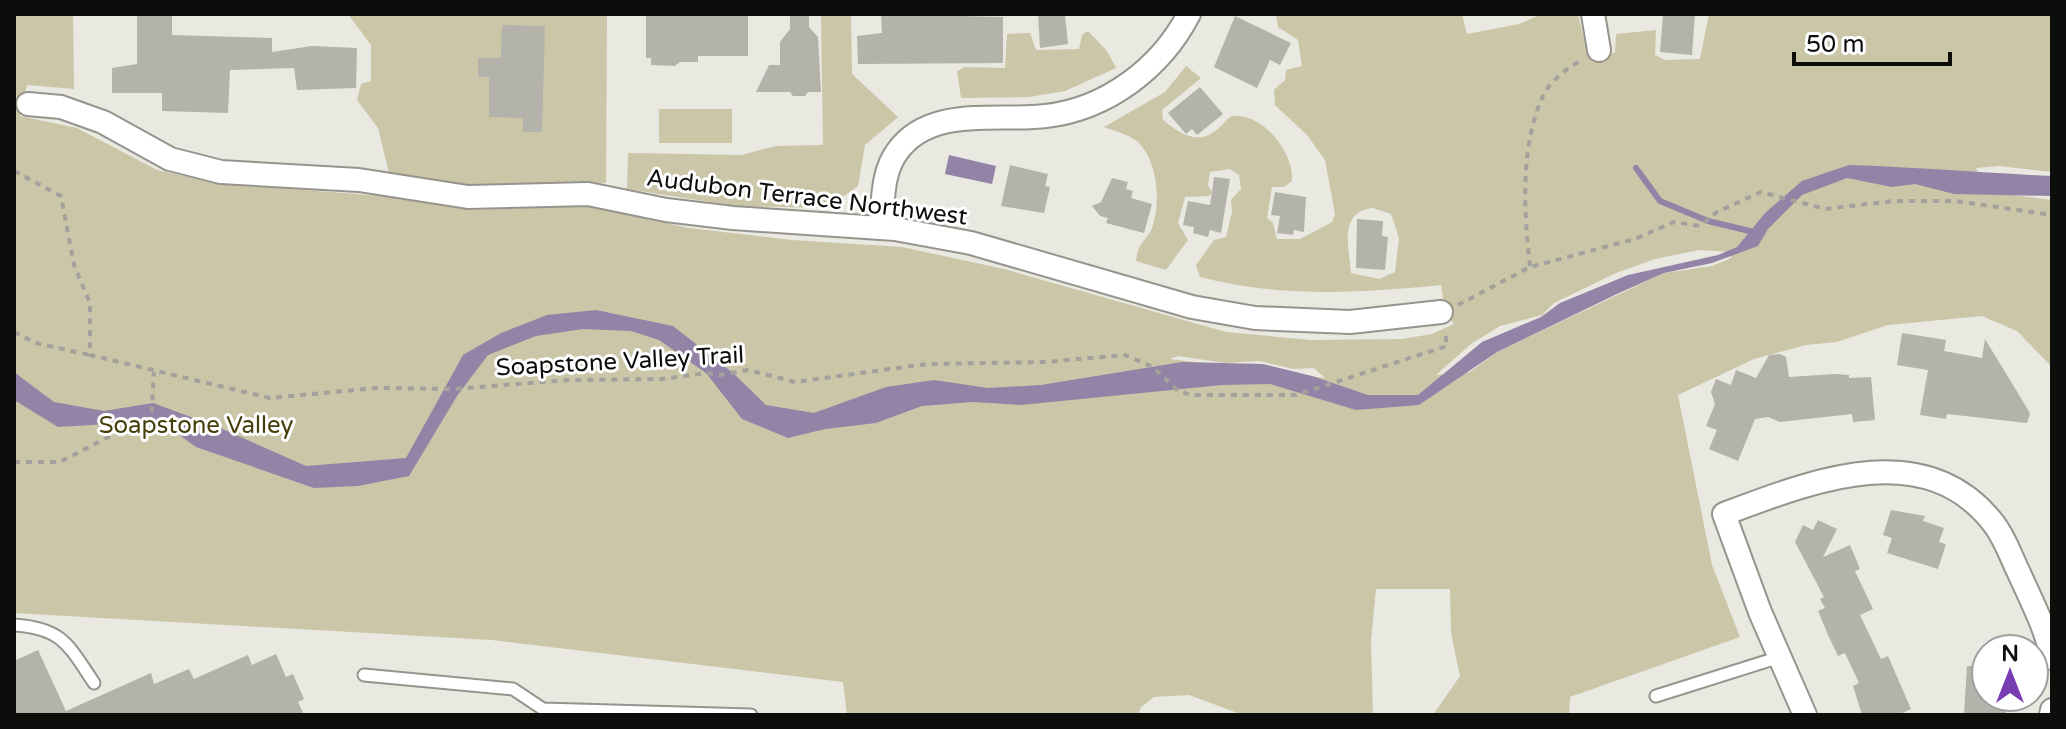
<svg xmlns="http://www.w3.org/2000/svg" width="2066" height="729" font-family="'Varela Round',sans-serif">
<style>
.green{fill:#cbc6a8;fill-rule:evenodd}
.water{fill:#9283a7}
.lines{fill:none;stroke-linecap:round;stroke-linejoin:round}
.stream{stroke:#9283a7;stroke-width:6}
.building{fill:#b3b2ab}
.lane-casing{stroke:#96948d;stroke-width:15}
.street-casing{stroke:#96948d;stroke-width:26}
.path{stroke:#a2a19c;stroke-width:4;stroke-dasharray:6 6;stroke-linecap:butt}
.lane{stroke:#fff;stroke-width:11}
.street{stroke:#fff;stroke-width:22}
.labels{text-anchor:middle;stroke-width:6;stroke-linejoin:round;paint-order:stroke}
.street-label{font-size:24px;fill:#0d0d0b;stroke:#fff}
.park-label{font-size:24px;fill:#473e0b;stroke:#fff}
</style>
<rect width="100%" height="100%" fill="#e9e8e1"/>
<!-- green -->
<g class="green">
<path d="M 14,14 L 73,14 L 74,89 L 27,85 L 20,116 L 77,128 L 157,170 L 216,183 L 408,198 L 470,210 L 587,206 L 689,228 L 792,240 L 902,247 L 1004,269 L 1226,332 L 1311,340 L 1402,339 L 1432,334 L 1454,324 L 1436,302 L 1443,298 L 1441,285 C 1359,293 1280,298 1200,277 L 1196,265 L 1214,240 L 1226,237 L 1232,212 L 1231,200 L 1241,189 L 1239,175 L 1230,169 L 1210,172 L 1208,185 L 1212,193 L 1209,196 L 1185,197 L 1178,223 L 1188,240 L 1166,270 L 1136,261 C 1138,241 1146,242 1152,228 C 1161,202 1158,163 1139,143 C 1131,135 1114,131 1104,127 L 1165,92 L 1186,66 L 1201,78 L 1162,110 L 1163,120 C 1183,136 1201,147 1222,125 C 1227,120 1230,115 1237,116 C 1267,117 1294,154 1292,181 L 1284,187 L 1272,187 L 1267,218 L 1273,223 L 1277,239 L 1300,239 L 1332,222 L 1335,214 L 1325,160 L 1307,135 L 1275,105 L 1274,90 L 1285,80 L 1286,70 L 1302,66 L 1298,40 L 1278,27 L 1276,14 L 1462,14 L 1467,34 L 1519,24 L 1542,14 L 1578,14 L 1588,57 L 1615,53 L 1616,34 L 1656,30 L 1655,55 L 1665,60 L 1700,59 L 1709,14 L 2052,14 L 2052,172 L 1999,166 L 1976,168 L 1987,192 L 2052,200 L 2052,367 L 2017,331 L 1982,316 L 1888,325 L 1837,342 L 1806,345 L 1754,359 L 1678,395 L 1712,565 L 1740,637 L 1570,697 L 1569,715 L 1433,715 L 1460,676 L 1451,633 L 1450,589 L 1376,589 L 1371,640 L 1373,715 L 1243,715 L 1189,695 L 1154,697 L 1141,707 L 1138,715 L 847,715 L 843,682 L 492,640 L 14,613 ZM 1373,208 L 1391,214 L 1399,238 L 1395,272 L 1379,279 L 1351,273 C 1349,247 1338,212 1373,208 ZM 1699,250 L 1730,252 L 1731,258 L 1712,266 L 1664,273 L 1497,352 L 1470,372 L 1436,375 L 1471,344 L 1500,326 L 1542,315 L 1554,303 L 1616,273 L 1655,259 ZM 1178,356 L 1225,363 L 1260,361 L 1293,369 L 1314,368 L 1325,378 L 1170,359 Z"/>
<polygon points="348,14 607,14 606,183 479,188 389,173 378,128 357,100 361,84 371,81 371,45"/>
<polygon points="821,14 851,14 852,74 898,117 865,145 858,186 827,208 736,206 627,189 628,153 741,155 776,146 823,145"/>
<polygon points="1088,31 1107,51 1116,68 1065,91 1029,97 961,98 957,71 965,67 1005,68 1007,34 1030,33 1036,50 1079,49 1082,35"/>
<rect x="659" y="109" width="73" height="34"/>
</g>
<!-- water -->
<g class="water">
<polygon points="949,155 996,166 992,184 945,174"/>
<path d="M 1849,165 C 1916,167 1984,173 2052,176 L 2052,196 L 1954,194 L 1915,184 L 1892,187 L 1847,178 L 1802,195 L 1768,229 L 1758,246 L 1712,263 L 1664,273 L 1619,293 L 1497,352 L 1419,405 L 1356,410 L 1270,384 L 1222,385 L 1021,405 L 973,402 L 922,406 L 876,423 L 825,429 L 788,438 L 742,419 L 706,373 L 659,340 L 631,331 L 583,329 L 536,336 L 488,355 L 457,396 L 409,476 L 358,486 L 314,488 L 196,447 L 160,421 L 58,427 L 14,400 L 14,372 L 54,402 L 104,411 L 153,403 L 218,427 L 306,466 L 406,458 L 463,355 L 501,333 L 547,315 L 596,310 L 673,326 L 733,373 L 766,405 L 814,413 L 886,387 L 934,380 L 988,388 L 1041,385 L 1182,362 L 1263,364 L 1312,376 L 1368,395 L 1418,395 L 1482,342 L 1541,317 L 1560,303 L 1628,275 L 1718,255 L 1737,247 L 1766,212 L 1802,181 Z"/>
</g>
<g class="lines">
<!-- stream -->
<polyline class="stream" points="1636,168 1660,201 1708,221 1758,233"/>
</g>
<!-- building -->
<g class="building">
<polygon points="137,14 172,14 172,35 272,38 272,52 312,46 357,48 356,88 297,90 294,68 230,70 228,113 162,111 162,93 112,93 112,68 137,64"/>
<polygon points="646,14 748,14 748,56 698,56 698,62 680,62 675,66 651,65 651,58 646,58"/>
<polygon points="790,14 809,14 809,27 818,37 821,92 808,92 805,96 793,96 790,92 756,92 769,65 780,65 780,42 790,29"/>
<polygon points="881,14 1003,17 1003,63 858,64 857,36 882,33"/>
<polygon points="1038,14 1065,15 1068,44 1040,48"/>
<polygon points="1663,14 1695,14 1692,55 1660,52"/>
<polygon points="1235,16 1291,43 1280,65 1270,60 1257,88 1214,67"/>
<polygon points="502,25 545,26 542,132 523,132 523,118 489,117 489,77 478,77 478,58 501,58"/>
<polygon points="1200,87 1223,114 1197,135 1192,129 1186,134 1168,113"/>
<polygon points="1010,165 1048,174 1045,186 1050,187 1044,213 1001,206"/>
<polygon points="1214,177 1230,179 1221,233 1210,230 1208,237 1193,233 1194,227 1183,225 1188,201 1210,205"/>
<polygon points="1112,178 1128,182 1126,189 1133,191 1131,198 1152,204 1144,233 1106,223 1108,218 1100,216 1092,206 1101,202"/>
<polygon points="1275,192 1306,197 1304,232 1294,230 1293,235 1277,233 1280,216 1271,215"/>
<polygon points="1357,219 1383,221 1382,236 1388,237 1385,270 1356,268"/>
<polygon points="1902,333 1946,340 1944,351 1982,358 1985,339 2030,413 2027,423 1947,414 1946,419 1920,415 1928,370 1897,365"/>
<polygon points="1780,354 1786,357 1789,377 1835,374 1849,375 1849,378 1871,377 1875,420 1853,422 1852,414 1780,422 1768,417 1755,419 1738,461 1709,449 1717,430 1706,426 1715,404 1711,392 1716,379 1731,385 1736,370 1756,378 1769,355"/>
<polygon points="1891,510 1925,516 1923,521 1944,528 1939,542 1946,544 1938,569 1887,553 1892,538 1883,535"/>
<polygon points="1818,520 1837,529 1823,557 1850,545 1860,569 1855,571 1873,609 1860,615 1881,659 1888,656 1911,709 1898,715 1862,715 1853,686 1859,683 1845,653 1838,656 1829,637 1818,611 1825,608 1820,599 1824,597 1795,542 1803,525 1813,530"/>
<polygon points="38,650 66,711 151,673 154,684 189,669 194,679 248,655 252,665 276,654 286,677 293,674 304,699 298,702 304,715 14,715 14,661"/>
<polygon points="1967,666 1986,666 1986,697 2006,697 2006,715 1964,715"/>
</g>
<g class="lines">
<!-- lane casing -->
<g class="lane-casing">
<g id="lane">
<path d="M 14,625 C 63,628 69,646 94,683"/>
<polyline points="364,675 513,689 543,709 751,715"/>
<polyline points="1656,696 1780,657"/>
</g>
</g>
<!-- street casing -->
<g class="street-casing">
<g id="street">
<polyline points="1593,14 1599,50"/>
<polyline points="28,104 61,107 103,122 170,159 221,172 359,180 468,197 588,194 666,210 733,218 895,229 971,243 1192,307 1255,318 1350,322 1441,312"/>
<path d="M 880,228 C 884,202 881,174 897,152 C 930,105 998,122 1046,116 C 1107,109 1161,68 1189,14"/>
<path d="M 1805,715 L 1760,612 L 1724,514 C 1810,482 1925,434 1994,524 C 2005,538 2011,557 2019,573 C 2031,600 2046,628 2052,658"/>
<polyline points="2051,715 2052,710"/>
</g>
</g>
<!-- path -->
<g class="path">
<polyline points="14,171 61,196 74,265 90,303 90,355 270,398 376,388 453,389 569,380 662,379 706,373 720,375 748,370 795,382 927,364 1045,362 1125,355 1153,367 1177,390 1191,395 1296,395 1447,346 1445,331"/>
<path d="M 1530,266 C 1524,213 1520,148 1542,98 C 1549,81 1568,68 1583,59"/>
<polyline points="1458,305 1530,267 1635,239 1674,222 1700,226 1717,212 1761,192 1825,209 1894,201 1956,201 2052,215"/>
<polyline points="14,332 36,343 90,355"/>
<polyline points="14,462 60,462 112,435 151,423 154,372"/>
</g>
<!-- lane -->
<use href="#lane" class="lane"/>
<!-- street -->
<use href="#street" class="street"/>
</g>
<g class="labels">
<!-- street labels -->
<g class="street-label">
<text transform="translate(807 197) rotate(7)" y="8">Audubon Terrace Northwest</text>
<text transform="translate(620 361) rotate(-3)" y="8">Soapstone Valley Trail</text>
</g>
<!-- park labels -->
<g class="park-label">
<text x="196" y="433">Soapstone Valley</text>
</g>
</g>
<!-- border -->
<rect width="2066" height="729" fill="none" stroke="#0d0d0b" stroke-width="32"/>
<!-- north arrow -->
<g transform="translate(2010 673)"><circle r="38" fill="#ffffff" stroke="#9e9e9d" stroke-width="2"/>
<path d="M0-6L14 30L0 20L-14 30Z" fill="#793db3"/>
<text y="-12" font-size="22" font-weight="bold" text-anchor="middle" fill="#0d0d0b">N</text>
</g>
<!-- scale -->
<path d="M1794 52v12h156v-12" fill="none" stroke="#0d0d0b" stroke-width="4"/>
<text x="1806" y="52" font-size="24" fill="#0d0d0b" stroke="#ffffff" stroke-width="6" paint-order="stroke">50 m</text>
</svg>
